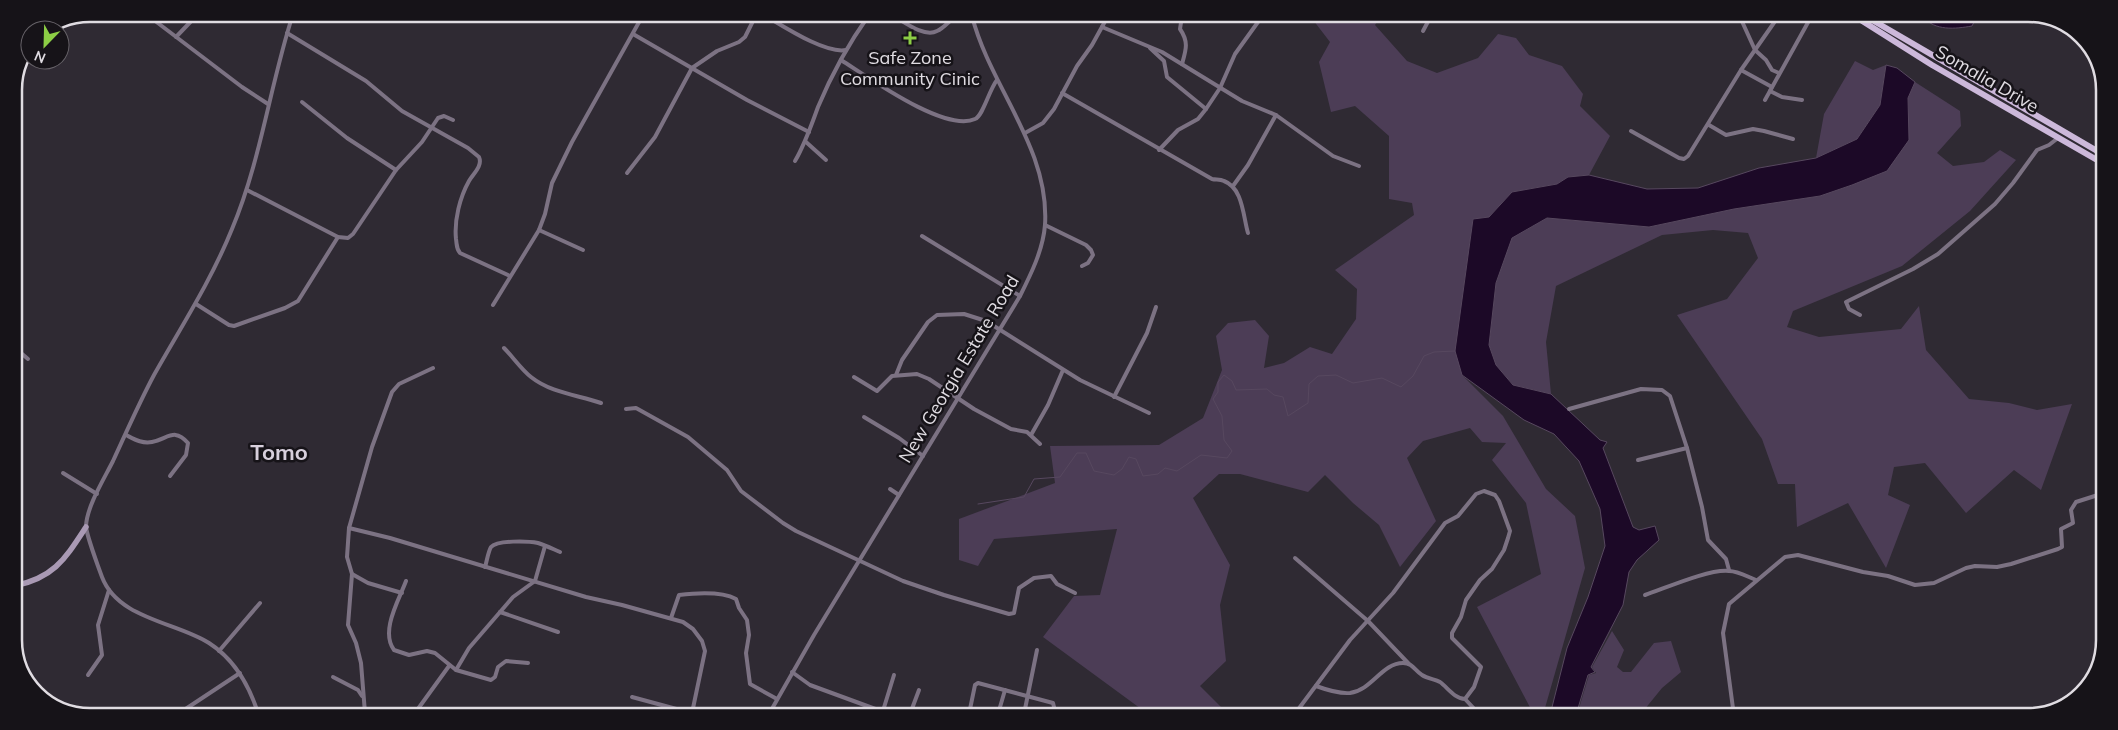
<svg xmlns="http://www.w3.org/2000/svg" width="2118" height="730" font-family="Mulish,sans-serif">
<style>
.green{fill:#4c3d56}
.water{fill:#1c0927;stroke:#57485f}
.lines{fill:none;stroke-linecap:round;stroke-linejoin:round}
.stream{stroke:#57485f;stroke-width:1}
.street{stroke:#7c7283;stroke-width:4}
.secondary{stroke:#a999b4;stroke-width:5.5}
.primary{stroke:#ccb8da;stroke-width:6}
.poi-dot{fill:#8cce45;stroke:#161318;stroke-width:2}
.labels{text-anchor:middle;stroke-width:5;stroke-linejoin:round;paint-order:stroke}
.poi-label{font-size:18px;fill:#e0dce2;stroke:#161318}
.street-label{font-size:18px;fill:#e0dce2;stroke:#161318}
.district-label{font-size:22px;font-weight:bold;fill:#d7cfdc;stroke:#161318}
.rim{fill:none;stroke:#e0dce2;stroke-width:2.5}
</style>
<rect width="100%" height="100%" fill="#2f2a33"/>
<!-- green -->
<g class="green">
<polygon points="1310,16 1381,16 1375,25 1407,61 1437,73 1478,58 1498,34 1516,38 1529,55 1562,66 1583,94 1580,106 1610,136 1589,175 1568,177 1557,184 1512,192 1489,217 1473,219 1463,293 1462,375 1503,416 1546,489 1575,516 1585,568 1543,715 1534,715 1477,607 1541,574 1526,503 1492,460 1506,443 1482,442 1470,428 1423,441 1407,458 1436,521 1400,567 1379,525 1353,503 1325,475 1308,492 1240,474 1219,474 1193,498 1230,565 1220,605 1226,661 1200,686 1229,715 1148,714 1043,637 1074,596 1100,595 1117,529 994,539 978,566 959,560 959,519 1055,483 1050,446 1159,445 1203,418 1222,370 1216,336 1228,323 1255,320 1269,336 1264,368 1284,363 1310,347 1332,354 1356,319 1357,289 1335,270 1414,215 1412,203 1389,199 1389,136 1355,106 1331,112 1319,62 1330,42"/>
<polygon points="1855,61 1873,70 1886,65 1880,105 1857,139 1816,158 1824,114"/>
<polygon points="1915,82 1960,111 1961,126 1937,153 1953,166 1984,162 2000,150 2016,160 1970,211 1902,266 1793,311 1787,327 1819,337 1901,329 1919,306 1926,350 1969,399 2009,403 2037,410 2072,404 2041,490 2014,470 1966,513 1925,463 1894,467 1888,495 1910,505 1886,568 1848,503 1797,527 1795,484 1778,484 1762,439 1677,315 1727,299 1758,258 1748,233 1713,230 1662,235 1556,286 1546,342 1551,394 1513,385 1496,365 1489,345 1496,283 1512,237 1547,218 1649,227 1734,209 1820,196 1852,185 1909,140 1908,98"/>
<polygon points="1612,631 1624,650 1617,667 1623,672 1631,672 1654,643 1671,641 1681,672 1662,688 1640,715 1577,715 1589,675 1596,673 1592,667"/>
</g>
<!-- water -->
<g class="water">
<path d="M 1923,17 L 1976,18 L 1972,26 C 1955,29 1935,31 1923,17 Z"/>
<polygon points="1886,65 1897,68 1915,82 1908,98 1909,140 1887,171 1852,185 1820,196 1734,209 1649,227 1547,218 1512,238 1496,283 1489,345 1496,365 1513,385 1551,394 1600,440 1607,442 1603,448 1633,527 1639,530 1655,526 1659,540 1637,560 1629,572 1623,605 1591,667 1595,672 1588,675 1576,715 1550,715 1567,648 1588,597 1605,546 1600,509 1579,461 1554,434 1524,420 1462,375 1455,351 1473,219 1489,217 1512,192 1557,184 1568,177 1589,175 1647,189 1698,188 1759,168 1816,158 1857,139 1880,105"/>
</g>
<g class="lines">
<!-- stream -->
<polyline class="stream" points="978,504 1024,497 1034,479 1060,477 1077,453 1086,453 1094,471 1114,475 1122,469 1129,457 1136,459 1143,476 1158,474 1165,468 1177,471 1201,455 1227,458 1232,451 1224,440 1222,416 1213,399 1218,392 1218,382 1224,375 1232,381 1236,390 1267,389 1274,395 1283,397 1288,416 1308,403 1309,384 1318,376 1336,375 1353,383 1382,378 1401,387 1413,376 1424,356 1434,352 1455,351"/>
<!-- street -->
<g class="street">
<polyline points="146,14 242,87 268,104"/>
<path d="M 764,15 C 783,26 825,54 846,50"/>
<path d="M 892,15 C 903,21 924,38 937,31 C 944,28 950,20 956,16"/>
<path d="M 1182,16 L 1180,29 C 1189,42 1186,50 1182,64"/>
<polyline points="1740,17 1755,50 1766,60 1772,70 1779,73"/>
<polyline points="1102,27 1162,52 1242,101 1276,115 1333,156 1359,166"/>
<polyline points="1423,31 1431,16"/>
<path d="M 287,33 L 366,81 L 402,111 L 468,148 L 479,157 C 483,166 473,174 469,181 C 460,197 454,220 456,239 C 457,245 456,248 460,253 L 510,276"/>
<polyline points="633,34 747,100 809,132"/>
<polyline points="176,37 198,14"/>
<polyline points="1150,48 1164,61 1167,77 1206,109"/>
<path d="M 841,60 C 868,77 945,133 975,119 C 983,116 989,90 997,80"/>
<polyline points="1741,70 1772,87"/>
<polyline points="1770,91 1782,97 1802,100"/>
<path d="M 1062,93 L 1212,179 C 1216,180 1220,179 1224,181 C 1243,188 1243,216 1248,233"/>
<polyline points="1765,100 1811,17"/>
<polyline points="302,102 347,138 396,170"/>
<polyline points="1709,125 1726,135 1753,129 1764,131 1793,139"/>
<polyline points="1631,131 1679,158 1684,159 1688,156 1741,70 1778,17"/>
<polyline points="1025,133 1043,123 1054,109 1077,66 1092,45 1108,16"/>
<polyline points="806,142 826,160"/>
<polyline points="1159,150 1178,130 1198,119 1206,109 1220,88 1235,54 1258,22 1253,16"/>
<path d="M 795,161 C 805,144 811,126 818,107 C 831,76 849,43 869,15"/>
<polyline points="627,173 655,137 692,68 717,51 739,42 745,37 756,15"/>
<polyline points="1233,186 1248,165 1276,115"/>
<polyline points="247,190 338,237 348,238 353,234 396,170 422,142 438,118 444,116 453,120"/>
<polyline points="1045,225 1086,245 1091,250 1093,255 1088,263 1082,266"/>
<polyline points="539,230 583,250"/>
<polyline points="922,236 1020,296"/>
<polyline points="196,304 229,325 234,326 285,308 298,301 338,237"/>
<polyline points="493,305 539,230 545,214 552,183 572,142 643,15"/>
<polyline points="1860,315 1849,309 1846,302 1913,269 1938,254 1995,204 2013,183 2037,150 2049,145 2058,138"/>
<polyline points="14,347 28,359"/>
<path d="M 504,348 C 513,357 521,369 531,377 C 551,393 578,395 601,403"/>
<polyline points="896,375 902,360 928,322 937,315 964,314 986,321 1080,380 1149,413"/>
<polyline points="854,377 877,391 892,376 917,374 929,379 974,409 1011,429 1027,432 1040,444"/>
<polyline points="1114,397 1147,333 1156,307"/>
<polyline points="626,409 636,408 688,437 727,470 741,491 783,523 796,531 903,581 944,595 1009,614 1014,613 1019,588 1034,578 1051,576 1057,584 1075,593"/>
<polyline points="1569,409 1641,389 1662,390 1670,396 1687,448 1702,507 1708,540 1726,559 1729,570"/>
<polyline points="864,417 899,438 923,456"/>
<path d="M 126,435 C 134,439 142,444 152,442 C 168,439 174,427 188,443 L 186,455 L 170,476"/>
<polyline points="1031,435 1048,405 1063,370"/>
<polyline points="1638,460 1687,448"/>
<polyline points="63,473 97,494"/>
<polyline points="890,489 899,495"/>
<polyline points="349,528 390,538 586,597 622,605 683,622 693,629 702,641 705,651 692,713"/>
<polyline points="1295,558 1368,621 1409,664"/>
<path d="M 485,567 C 487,561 488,552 491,547 C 497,540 528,541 538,543 C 545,545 553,549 560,552"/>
<polyline points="352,574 368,583 402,593"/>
<path d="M 406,581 C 399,600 380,631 394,650 L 409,655 L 427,651 L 435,653 L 456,670 L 491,680 L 495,677 L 498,667 L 506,661 L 528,663"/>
<path d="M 1645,595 C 1666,588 1708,569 1729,571 C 1738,571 1748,577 1756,580"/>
<polyline points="500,612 558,632"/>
<path d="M 671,618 L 679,595 C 696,593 721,591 736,599 L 739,608 L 747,620 L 749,635 L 746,653 L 750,684 L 777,699"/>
<polyline points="219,651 260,603"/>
<polyline points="456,670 469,648 513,597 535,581 545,546"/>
<polyline points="792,672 810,685 889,714"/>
<polyline points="88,675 102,655 98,625 109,590"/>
<polyline points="333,677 358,690 362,696"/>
<path d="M 1316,686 C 1327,690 1339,694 1350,693 C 1372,690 1382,663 1403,663 C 1413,663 1415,671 1422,675 C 1428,679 1435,679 1440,682 C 1448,688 1455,699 1465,699 L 1480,715"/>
<polyline points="632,697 695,714"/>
<polyline points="181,712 240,673"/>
<path d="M 258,713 C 249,685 234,659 209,643 C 176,622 118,619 102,577 C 99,569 86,533 86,526 C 87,506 104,479 113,461 C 126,433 139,403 154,375 C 181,327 211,281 232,229 C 261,160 270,85 293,14"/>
<polyline points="365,713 361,663 356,643 348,625 352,574 347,557 349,528 372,447 392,392 399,384 433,368"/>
<polyline points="415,713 449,666"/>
<polyline points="817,713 820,714"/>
<path d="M 769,714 L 814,635 L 1020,296 C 1031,274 1043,250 1045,225 C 1050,148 990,87 972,16"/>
<polyline points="882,714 894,675"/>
<polyline points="910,714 919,690"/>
<polyline points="969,714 975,685 978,683 1053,703 1054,707 1051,714"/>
<polyline points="998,714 1005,690"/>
<polyline points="1024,714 1037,650"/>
<polyline points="1294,715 1350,640 1393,593 1445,523 1458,516 1476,494 1484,491 1495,495 1499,501 1510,531 1508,538 1504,550 1492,569 1480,580 1466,600 1461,617 1452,633 1452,638 1481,667 1474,687 1465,699"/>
<polyline points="1734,716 1723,633 1729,604 1785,557 1798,555 1863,572 1888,576 1915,585 1934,583 1966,568 1975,566 1997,567 2011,564 2058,549 2062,547 2061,529 2073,523 2071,510 2076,502 2101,494"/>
</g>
<!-- secondary -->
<path class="secondary" d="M 14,586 C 54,578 65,559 86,527"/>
<!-- primary -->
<g class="primary">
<polyline points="1856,17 1932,65 2104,164"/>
<polyline points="1867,17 2104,155"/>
</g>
</g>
<!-- markers -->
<path class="poi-dot" d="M907.5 30.5h5v5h5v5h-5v5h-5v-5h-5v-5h5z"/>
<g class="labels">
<!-- poi labels -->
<g class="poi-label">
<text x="910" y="64">Safe Zone<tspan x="910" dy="21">Community Cinic</tspan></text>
</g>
<!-- street labels -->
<g class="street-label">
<text transform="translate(1987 79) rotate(30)" y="6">Somalia Drive</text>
<text transform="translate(959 369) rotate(-59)" y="6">New Georgia Estate Road</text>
</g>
<!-- district labels -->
<g class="district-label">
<text x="279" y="460">Tomo</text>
</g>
</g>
<!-- crop -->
<path d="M0 0H2118V730H0ZM90 22H2028A68 68 0 0 1 2096 90V640A68 68 0 0 1 2028 708H90A68 68 0 0 1 22 640V90A68 68 0 0 1 90 22Z" fill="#161318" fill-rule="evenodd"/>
<path class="rim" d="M90 22H2028A68 68 0 0 1 2096 90V640A68 68 0 0 1 2028 708H90A68 68 0 0 1 22 640V90A68 68 0 0 1 90 22Z"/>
<!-- north arrow -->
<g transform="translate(45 45) rotate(203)"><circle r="24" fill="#161318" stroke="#676369"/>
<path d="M0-4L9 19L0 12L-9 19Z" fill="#8cce45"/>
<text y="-8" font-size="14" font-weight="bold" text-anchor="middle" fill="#e0dce2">N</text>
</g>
</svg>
